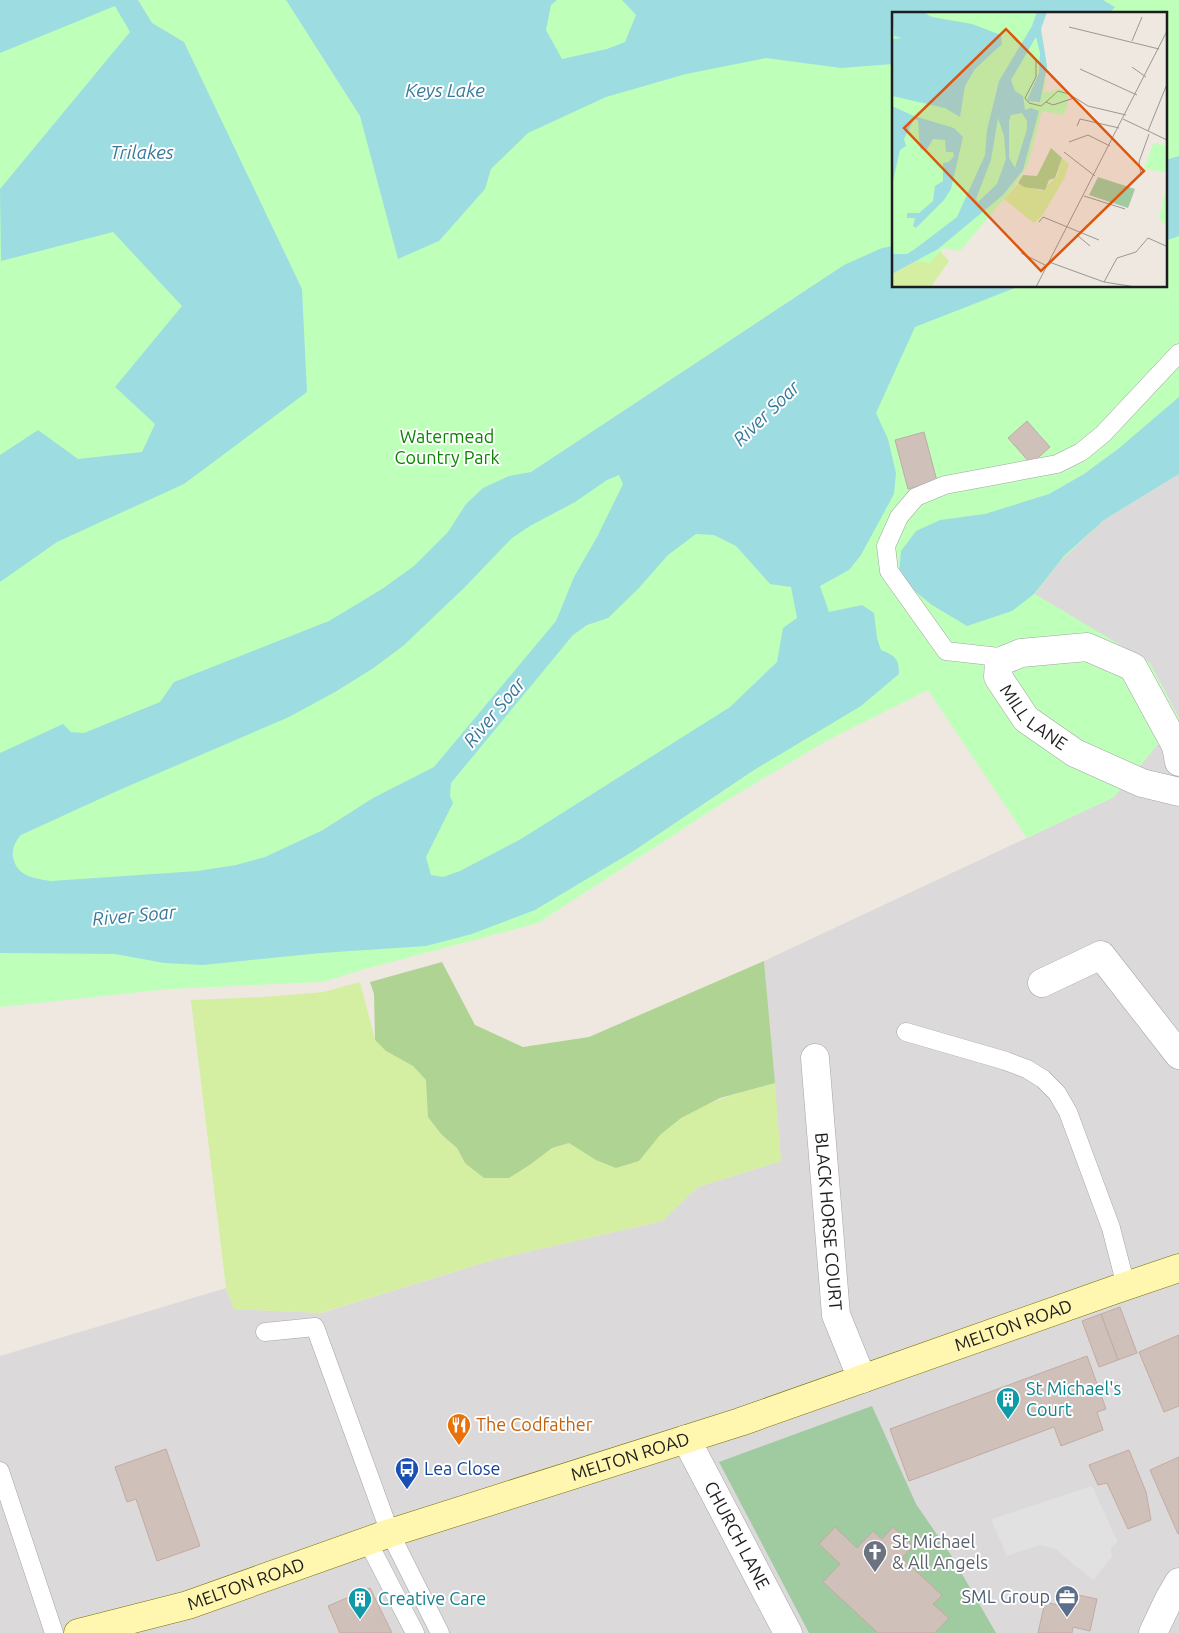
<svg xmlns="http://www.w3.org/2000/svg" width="1179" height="1633" font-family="Ubuntu,sans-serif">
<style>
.residential{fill:#dbd9da}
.grass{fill:#d4efa1}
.forest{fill:#afd392}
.cemetery{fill:#a0caa0}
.park{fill:#beffb9;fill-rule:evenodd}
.parking{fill:#e1e1e1}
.water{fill:#9ddde2;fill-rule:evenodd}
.building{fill:#cfc0ba;stroke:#c2aba2}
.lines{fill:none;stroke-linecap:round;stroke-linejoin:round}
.lane-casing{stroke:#a4a4a4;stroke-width:19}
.street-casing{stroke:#a4a4a4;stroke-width:29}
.secondary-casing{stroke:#777100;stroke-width:29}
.lane{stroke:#fff;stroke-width:18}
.street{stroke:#fff;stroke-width:28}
.secondary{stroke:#fff6af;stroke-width:28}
.labels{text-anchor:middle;stroke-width:4;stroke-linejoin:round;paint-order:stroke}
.park-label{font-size:18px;fill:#0b8501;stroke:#fff}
.street-label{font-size:18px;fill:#1d1d1d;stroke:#fff}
.culture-label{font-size:18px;fill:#0d838f;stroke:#fff;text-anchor:start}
.food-label{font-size:18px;fill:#c56008;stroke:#fff;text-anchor:start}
.transit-label{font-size:18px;fill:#164399;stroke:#fff;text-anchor:start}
.worship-label{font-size:18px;fill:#5b616d;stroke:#fff;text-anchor:start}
.service-label{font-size:18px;fill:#4e5e75;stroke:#fff;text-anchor:end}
.water-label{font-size:19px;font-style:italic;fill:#397a9c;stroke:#fff}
.inset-road{fill:none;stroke:#9b9793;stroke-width:1}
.view{fill:#de560d;fill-opacity:0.15;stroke:#de560d;stroke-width:2.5}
.inset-edge{fill:none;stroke:#1d1d1d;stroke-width:2.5}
</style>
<rect width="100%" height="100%" fill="#efe8e1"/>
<!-- residential -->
<g class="residential">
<polygon points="1179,474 1179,718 1150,663 1034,594 1060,561 1104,520"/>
<polygon points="1179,719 1179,1633 0,1633 0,1356 226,1288 234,1309 321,1313 496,1259 662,1221 698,1187 781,1161 764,961 1114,797"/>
</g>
<!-- grass -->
<path class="grass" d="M 360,982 L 375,1040 L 386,1051 L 413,1066 L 426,1080 L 442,1135 L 457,1148 L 465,1163 L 531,1164 L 552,1148 L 569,1143 L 639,1161 C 646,1152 652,1142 660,1134 C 692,1104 735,1094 775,1083 L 781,1161 L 698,1187 L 662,1221 L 496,1259 L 320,1313 L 234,1309 L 226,1288 L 191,1000 L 263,997 L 324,992 Z"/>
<!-- forest -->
<polygon class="forest" points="764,961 775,1083 720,1098 681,1118 660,1135 639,1161 616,1168 596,1160 569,1143 552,1148 531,1164 509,1178 484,1178 465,1163 457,1148 442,1135 428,1117 426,1080 413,1066 386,1051 375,1040 374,994 370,982 442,962 475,1025 523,1047 589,1037"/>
<!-- cemetery -->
<polygon class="cemetery" points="872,1406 916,1504 951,1555 996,1633 809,1633 719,1462"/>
<!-- park -->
<path class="park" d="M 0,0 L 1179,0 L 1179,474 L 1104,520 L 1060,561 L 1035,594 L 1150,663 L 1179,719 L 1114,797 L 1027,838 L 928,690 L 826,741 L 729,799 L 538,923 L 365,969 L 322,982 L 169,989 L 0,1007 ZM 893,14 L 1165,14 L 1165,286 L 893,286 Z"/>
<!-- parking -->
<polygon class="parking" points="1092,1486 1118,1542 1112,1546 1111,1551 1112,1557 1093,1580 1054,1548 1040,1545 1007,1556 991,1519"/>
<!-- water -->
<g class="water">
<polygon points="0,0 138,0 152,23 184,42 302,289 307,392 184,484 57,542 0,582 0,455 38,430 78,459 142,452 155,424 115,387 182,306 113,232 1,261 0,189 130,32 115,6 0,53"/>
<polygon points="286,0 557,0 551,5 546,30 562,59 607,49 625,42 636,15 622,0 1103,0 1115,7 1109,14 893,14 893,64 841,68 766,58 686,74 606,97 528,133 491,169 485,189 439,241 398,259 360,116"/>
<polygon points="1179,156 1179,236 1165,241 1165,160"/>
<path d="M 893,246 L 893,286 L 1020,286 L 915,327 L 876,413 L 888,439 L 896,473 L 894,494 L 861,555 L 849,570 L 820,586 L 829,612 L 862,605 L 874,613 L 877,638 L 881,650 C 895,656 899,658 899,674 L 861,706 L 754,770 L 632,852 L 535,910 L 472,934 L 426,946 L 321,953 L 203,965 L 164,963 L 115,954 L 0,953 L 0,753 L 63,724 L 71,732 L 84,733 L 160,702 L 174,682 L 329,621 L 382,589 L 414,566 L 448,532 L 466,504 L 483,488 L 509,476 L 531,472 L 844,265 L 882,248 ZM 619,475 L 623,484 L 597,537 L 574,577 L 556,621 L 434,767 L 373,798 L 323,830 L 265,857 L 236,865 L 198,871 L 51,881 C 34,878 17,877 13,857 C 12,849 15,841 21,835 L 117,791 L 289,717 L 335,692 L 372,669 L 403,646 L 464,588 L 512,538 L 530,526 L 575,502 L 607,480 ZM 696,534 L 714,535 L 736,546 L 770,584 L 791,587 L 797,618 L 783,628 L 777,662 L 730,707 L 521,839 L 460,871 L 443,877 L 431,875 L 426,857 L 453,803 L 450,796 L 451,783 L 573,635 L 587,625 L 608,618 L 638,589 L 668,555 Z"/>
<polygon points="1179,397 1179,474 1104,520 1064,556 1034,594 1012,611 967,626 932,605 907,585 899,572 901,551 916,531 940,520 985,514 1049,494 1084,474 1118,449"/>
</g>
<!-- building -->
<g class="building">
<polygon points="1027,421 1050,447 1031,464 1008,438"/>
<polygon points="924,432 937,481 908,489 895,440"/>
<polygon points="1120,1307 1137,1353 1118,1360 1101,1314"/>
<polygon points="1101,1314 1118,1360 1099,1367 1082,1321"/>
<polygon points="1179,1335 1179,1406 1164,1412 1139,1352"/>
<polygon points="1087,1356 1106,1409 1097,1412 1103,1430 1061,1446 1054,1427 909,1481 890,1429"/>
<polygon points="166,1449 200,1546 157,1561 136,1499 127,1502 115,1467"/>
<polygon points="1129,1450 1146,1492 1151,1520 1128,1529 1107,1483 1098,1485 1089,1465"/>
<polygon points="1179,1457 1179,1533 1178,1534 1150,1470"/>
<polygon points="835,1527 857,1548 873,1531 882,1539 893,1527 913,1546 902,1558 942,1595 933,1604 949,1618 935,1633 878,1633 823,1582 840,1564 819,1544"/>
<polygon points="370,1588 392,1633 340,1633 328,1606"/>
<polygon points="1078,1595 1097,1599 1090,1631 1073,1627 1072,1633 1038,1633 1045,1602 1075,1609"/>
</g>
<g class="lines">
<!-- lane casing -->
<g class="lane-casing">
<g id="lane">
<polyline points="1008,658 946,651 889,571 886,546 899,517 916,497 945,485 1057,464 1081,452 1103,434 1179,353"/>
<polyline points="906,1032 1006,1061 1027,1069 1043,1079 1057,1093 1068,1112 1111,1228 1126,1286"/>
<polyline points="265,1332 315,1327 390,1533 440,1633"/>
<polyline points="0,1471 54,1633"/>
<polyline points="368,1542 415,1633"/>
</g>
</g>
<!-- street casing -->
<g class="street-casing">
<g id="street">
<path id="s1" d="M 1179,762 L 1176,746 L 1133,667 L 1087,647 L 1021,653 L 999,662 L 998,677 L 1026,719 L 1075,753 L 1142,783 L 1179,792"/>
<polyline points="1042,983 1101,955 1179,1055"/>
<path id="s2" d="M 815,1058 L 836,1315 L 862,1379"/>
<path id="s3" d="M 686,1439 L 788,1633"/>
<polyline points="1153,1633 1169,1599 1179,1582"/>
</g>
</g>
<!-- secondary casing -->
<g class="secondary-casing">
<g id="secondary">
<path id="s4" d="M 78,1633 L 188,1605 L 390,1533 L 740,1422 L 1114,1290 L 1179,1268"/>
</g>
</g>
<!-- lane -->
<use href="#lane" class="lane"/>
<!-- street -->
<use href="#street" class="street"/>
<!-- secondary -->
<use href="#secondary" class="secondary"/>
</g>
<!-- icons -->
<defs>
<g id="building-pin" transform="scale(1.25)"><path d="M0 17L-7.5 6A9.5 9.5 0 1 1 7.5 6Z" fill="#0f9aa8" stroke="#fff"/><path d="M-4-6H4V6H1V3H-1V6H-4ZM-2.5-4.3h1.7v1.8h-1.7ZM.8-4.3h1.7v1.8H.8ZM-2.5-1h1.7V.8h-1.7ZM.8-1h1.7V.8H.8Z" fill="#fff"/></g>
<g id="restaurant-pin" transform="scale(1.25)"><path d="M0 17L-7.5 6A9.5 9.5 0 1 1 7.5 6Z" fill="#e8710a" stroke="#fff"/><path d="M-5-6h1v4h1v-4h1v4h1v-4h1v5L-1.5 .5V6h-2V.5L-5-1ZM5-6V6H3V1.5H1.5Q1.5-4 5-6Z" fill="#fff"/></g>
<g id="bus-pin" transform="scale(1.25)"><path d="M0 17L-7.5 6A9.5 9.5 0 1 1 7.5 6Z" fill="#1a4fb4" stroke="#fff"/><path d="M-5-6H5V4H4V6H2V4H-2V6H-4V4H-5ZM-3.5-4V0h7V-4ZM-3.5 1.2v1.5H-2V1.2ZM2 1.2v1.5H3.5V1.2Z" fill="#fff"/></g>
<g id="church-pin" transform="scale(1.25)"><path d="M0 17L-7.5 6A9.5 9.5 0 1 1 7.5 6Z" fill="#6b7280" stroke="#fff"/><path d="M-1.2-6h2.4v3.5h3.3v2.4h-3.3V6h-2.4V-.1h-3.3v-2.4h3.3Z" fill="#fff"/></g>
<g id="office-pin" transform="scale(1.25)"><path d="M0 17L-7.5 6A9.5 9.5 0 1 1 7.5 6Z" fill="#5c6f8a" stroke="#fff"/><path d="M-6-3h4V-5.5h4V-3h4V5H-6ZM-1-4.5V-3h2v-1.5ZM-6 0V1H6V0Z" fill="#fff"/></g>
</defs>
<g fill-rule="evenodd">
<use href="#building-pin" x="1008" y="1399"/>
<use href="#restaurant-pin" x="459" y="1425"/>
<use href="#bus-pin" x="407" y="1469"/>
<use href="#church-pin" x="875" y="1552"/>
<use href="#office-pin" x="1067" y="1597"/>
<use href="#building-pin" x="360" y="1599"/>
</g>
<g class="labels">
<!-- park labels -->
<g class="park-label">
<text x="447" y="443">Watermead<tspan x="447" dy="21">Country Park</tspan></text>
</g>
<!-- street labels -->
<g class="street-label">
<text dy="6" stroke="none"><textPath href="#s1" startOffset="316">MILL LANE</textPath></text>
<text dy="6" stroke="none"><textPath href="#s2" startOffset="164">BLACK HORSE COURT</textPath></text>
<text dy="6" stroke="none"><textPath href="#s4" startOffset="985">MELTON ROAD</textPath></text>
<text dy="6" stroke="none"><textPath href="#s4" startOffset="580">MELTON ROAD</textPath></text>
<text dy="6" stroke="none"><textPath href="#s3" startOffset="109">CHURCH LANE</textPath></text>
<text dy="6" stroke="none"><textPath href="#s4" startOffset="175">MELTON ROAD</textPath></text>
</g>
<!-- culture labels -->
<g class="culture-label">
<text x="1026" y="1395">St Michael's<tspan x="1026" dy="21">Court</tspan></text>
<text x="378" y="1605">Creative Care</text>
</g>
<!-- food labels -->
<g class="food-label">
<text x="476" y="1431">The Codfather</text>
</g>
<!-- transit labels -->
<g class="transit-label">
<text x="424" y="1475">Lea Close</text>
</g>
<!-- worship labels -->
<g class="worship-label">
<text x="892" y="1548">St Michael<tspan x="892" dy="21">&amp; All Angels</tspan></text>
</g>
<!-- service labels -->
<g class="service-label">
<text x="1050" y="1603">SML Group</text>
</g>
<!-- water labels -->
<g class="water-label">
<text x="445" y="97">Keys Lake</text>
<text x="142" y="159">Trilakes</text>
<text transform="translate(766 413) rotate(-44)" y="7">River Soar</text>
<text transform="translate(494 712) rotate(-50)" y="7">River Soar</text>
<text transform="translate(134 915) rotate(-5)" y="7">River Soar</text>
</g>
</g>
<!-- overview -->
<g transform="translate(892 12)">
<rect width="275" height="275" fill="#efe8e1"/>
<path d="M 170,146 L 177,152 L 172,167 L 150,204 L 142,211 L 112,187 L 126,172 L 150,179 L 165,164 ZM 46,237 L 57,249 L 39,275 L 0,275 L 0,262 Z" fill="#d4efa1"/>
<path d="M 159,136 L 170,146 L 163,166 L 157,168 L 153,178 L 132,175 L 126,171 L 131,163 L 145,164 Z" fill="#afd392"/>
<path d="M 206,165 L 243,177 L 236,196 L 197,183 Z" fill="#a0caa0"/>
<path d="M 0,0 L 155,0 L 149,17 L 155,54 L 152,81 L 168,77 L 175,80 L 176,92 L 172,103 L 150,99 L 136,152 L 122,175 L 68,239 L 52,236 L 37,251 L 0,244 ZM 264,131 L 275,134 L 275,160 L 252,157 L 261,132 ZM 275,173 L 275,215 L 267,206 Z" fill="#beffb9"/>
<path d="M 0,0 L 31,0 L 40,5 L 80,12 L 109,23 L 110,32 L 83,57 L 73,74 L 68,105 L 53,96 L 0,84 L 0,27 L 10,26 L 2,24 ZM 145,0 L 155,0 L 149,17 L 155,54 L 148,90 L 136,89 L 136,86 L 147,61 L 148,41 L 144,25 L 119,68 L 123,79 L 131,84 L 133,98 L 139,96 L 147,99 L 131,158 L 111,183 L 46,237 L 0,262 L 0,242 L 15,242 L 23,237 L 65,205 L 93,143 L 95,118 L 107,69 L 140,14 ZM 130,101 L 135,109 L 135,117 L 123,156 L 117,146 L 117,109 L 119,103 ZM 106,106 L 112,124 L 114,147 L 105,172 L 86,190 L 84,187 L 99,148 ZM 0,94 L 22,104 L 62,116 L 71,125 L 59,177 L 52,188 L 24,216 L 21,214 L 23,206 L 15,206 L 15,201 L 27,201 L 41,189 L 43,174 L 51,169 L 51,151 L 57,150 L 62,144 L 61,140 L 54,140 L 53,128 L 41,127 L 34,139 L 28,137 L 26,108 L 22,107 L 12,127 L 14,134 L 8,138 L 0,173 Z" fill="#9ddde2" fill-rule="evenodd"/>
<path class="inset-road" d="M 177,15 L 267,37M 240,29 L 250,5M 144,47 L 144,65 L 133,86 L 137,91 L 149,94 L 155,89M 240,55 L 254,65M 188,57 L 245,83M 182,86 L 161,93 L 154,90 L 166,79 L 177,82 L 196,94 L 234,103M 231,107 L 275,128M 185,114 L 188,107 L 227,116M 256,119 L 275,72M 177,130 L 196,123 L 218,134M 172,140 L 203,164M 249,162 L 247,150 L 257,122M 192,184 L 233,197M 147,210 L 151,205 L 207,228M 186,224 L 198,234M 129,241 L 155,254M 157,250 L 212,270 L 244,275M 212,270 L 225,246 L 244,240 L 256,226 L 274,234M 144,275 L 275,19"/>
<path class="view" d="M 114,17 L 252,159 L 149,259 L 12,116 Z"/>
<rect width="275" height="275" class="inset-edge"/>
</g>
</svg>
